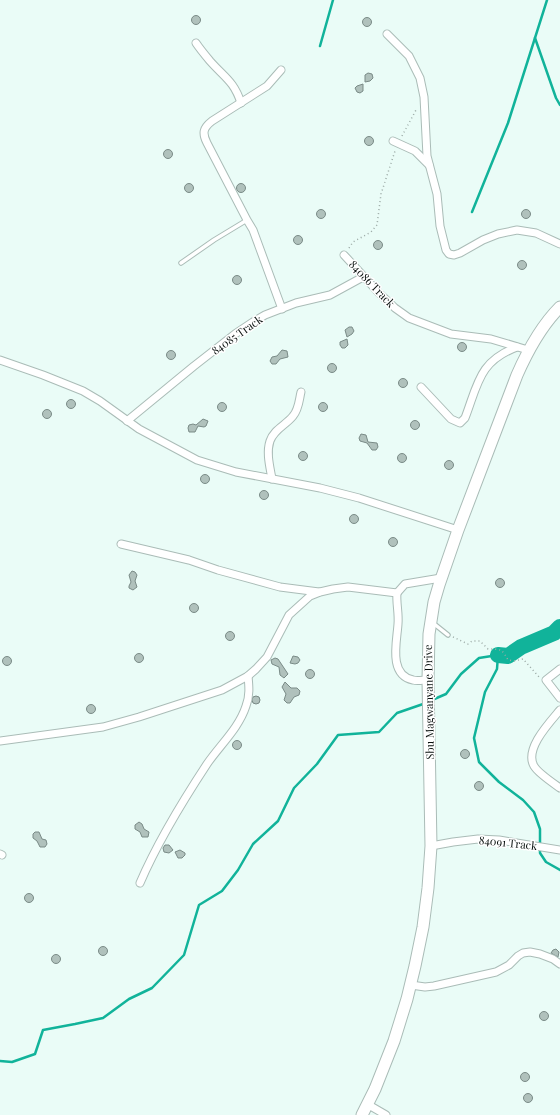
<svg xmlns="http://www.w3.org/2000/svg" width="560" height="1115" font-family="'Playfair Display',serif">
<style>
.lines{fill:none;stroke-linecap:round;stroke-linejoin:round}
.stream{stroke:#11b39a;stroke-width:2.5}
.river{stroke:#11b39a;stroke-width:16}
.building{fill:#b0c1bc;stroke:#7a8b87}
.service-casing{stroke:#aabcb7;stroke-width:5.5}
.minor-casing{stroke:#aabcb7;stroke-width:9}
.secondary-casing{stroke:#aabcb7;stroke-width:13}
.path{stroke:#9ba9a5;stroke-width:1.5;stroke-dasharray:1 3;stroke-linecap:butt}
.service{stroke:#fff;stroke-width:3.5}
.minor{stroke:#fff;stroke-width:7}
.secondary{stroke:#fff;stroke-width:11}
.labels{text-anchor:middle;stroke-width:3;stroke-linejoin:round;paint-order:stroke}
.street-label{font-size:11px;fill:#080f0d;stroke:#fff}
</style>
<rect width="100%" height="100%" fill="#eafcf7"/>
<g class="lines">
<!-- stream -->
<g class="stream">
<polyline points="535,38 556,98 560,105"/>
<polyline points="320,46 333,0"/>
<polyline points="472,212 508,123 547,0"/>
<polyline points="432,700 446,694 461,674 479,658 498,655 497,669 485,692 474,738 479,762 499,782 523,800 534,812 540,829 540,853 546,862 560,870"/>
<polyline points="0,1061 12,1062 35,1054 43,1030 75,1024 103,1018 129,999 152,988 184,955 199,905 222,891 238,870 253,844 278,821 294,788 317,764 338,735 379,732 397,713 426,703"/>
</g>
<!-- river -->
<polyline class="river" points="498,655 508,656 521,647 554,633 560,627"/>
</g>
<!-- building -->
<g class="building">
<circle cx="196" cy="20" r="4.5"/>
<circle cx="367" cy="22" r="4.5"/>
<polygon points="368,73 372,74 373,78 370,81 365,82 365,75"/>
<polygon points="363,84 363,91 360,93 357,92 355,88 357,86"/>
<circle cx="369" cy="141" r="4.5"/>
<circle cx="168" cy="154" r="4.5"/>
<circle cx="189" cy="188" r="4.5"/>
<circle cx="241" cy="188" r="4.5"/>
<circle cx="321" cy="214" r="4.5"/>
<circle cx="526" cy="214" r="4.5"/>
<circle cx="298" cy="240" r="4.5"/>
<circle cx="378" cy="245" r="4.5"/>
<circle cx="522" cy="265" r="4.5"/>
<circle cx="237" cy="280" r="4.5"/>
<polygon points="349,327 352,327 354,331 352,334 347,337 345,330"/>
<polygon points="347,339 348,345 345,348 342,348 340,345 340,342"/>
<circle cx="462" cy="347" r="4.5"/>
<polygon points="282,350 287,351 288,357 280,359 276,364 272,364 270,361 272,357 277,356"/>
<circle cx="171" cy="355" r="4.5"/>
<circle cx="332" cy="368" r="4.5"/>
<circle cx="403" cy="383" r="4.5"/>
<circle cx="71" cy="404" r="4.5"/>
<circle cx="222" cy="407" r="4.5"/>
<circle cx="323" cy="407" r="4.5"/>
<circle cx="47" cy="414" r="4.5"/>
<polygon points="203,419 208,421 206,426 204,427 198,426 195,432 189,432 188,428 189,425 193,424 196,425"/>
<circle cx="415" cy="425" r="4.5"/>
<polygon points="361,434 366,435 368,442 377,443 378,447 376,450 372,450 367,443 360,441 359,438"/>
<circle cx="303" cy="456" r="4.5"/>
<circle cx="402" cy="458" r="4.5"/>
<circle cx="449" cy="465" r="4.5"/>
<circle cx="205" cy="479" r="4.5"/>
<circle cx="264" cy="495" r="4.5"/>
<circle cx="354" cy="519" r="4.5"/>
<circle cx="393" cy="542" r="4.5"/>
<polygon points="132,571 135,572 137,575 135,581 137,587 133,590 129,588 129,586 131,582 129,575"/>
<circle cx="500" cy="583" r="4.5"/>
<circle cx="194" cy="608" r="4.5"/>
<circle cx="230" cy="636" r="4.5"/>
<circle cx="139" cy="658" r="4.5"/>
<polygon points="293,656 298,657 300,660 298,663 295,664 290,663"/>
<circle cx="7" cy="661" r="4.5"/>
<polygon points="275,658 278,659 288,674 284,678 280,675 279,667 272,664 271,660"/>
<circle cx="310" cy="674" r="4.5"/>
<polygon points="285,682 291,688 297,688 300,691 299,695 294,697 290,703 287,703 284,700 286,694 282,687"/>
<circle cx="256" cy="700" r="4"/>
<circle cx="91" cy="709" r="4.5"/>
<circle cx="237" cy="745" r="4.5"/>
<circle cx="465" cy="754" r="4.5"/>
<circle cx="479" cy="786" r="4.5"/>
<polygon points="139,822 142,824 144,829 149,832 148,837 142,837 140,832 135,829 135,825"/>
<polygon points="35,832 39,832 42,839 46,840 47,844 45,847 40,847 37,841 33,838 33,834"/>
<polygon points="165,845 169,845 173,850 169,853 164,852 163,848"/>
<polygon points="180,850 185,853 185,855 182,858 178,858 175,852"/>
<circle cx="29" cy="898" r="4.5"/>
<circle cx="103" cy="951" r="4.5"/>
<polygon points="556,949 559,952 558,957 551,953 553,950"/>
<circle cx="56" cy="959" r="4.5"/>
<circle cx="544" cy="1016" r="4.5"/>
<circle cx="525" cy="1077" r="4.5"/>
<circle cx="528" cy="1098" r="4.5"/>
</g>
<g class="lines">
<!-- service casing -->
<g class="service-casing">
<g id="service">
<polyline points="181,263 214,240 247,220"/>
<polyline points="433,623 448,635"/>
</g>
</g>
<!-- minor casing -->
<g class="minor-casing">
<g id="minor">
<polyline points="387,34 409,56 420,78 424,97 427,156 437,194 440,226 446,250 449,254 454,255 460,253 483,240 498,234 517,230 536,233 560,244"/>
<path d="M 196,43 C 200,49 205,55 210,61 C 224,77 234,81 241,103"/>
<path d="M 281,70 L 267,86 L 212,121 C 203,128 202,133 207,143 L 247,220 L 253,230 L 282,309"/>
<polyline points="393,141 415,151 429,165"/>
<polyline points="344,255 379,293 395,308 409,318 451,334 491,339 528,350"/>
<polyline points="0,360 43,375 83,391 100,401 139,429 197,460 236,472 320,488 359,498 458,530"/>
<path d="M 421,387 L 451,419 L 460,423 L 465,418 C 478,384 479,361 517,347"/>
<polyline points="127,421 194,366 235,334 253,322 265,315 296,303 330,295 363,277"/>
<path d="M 272,479 C 270,467 266,453 270,441 C 274,429 286,425 293,416 C 299,409 299,400 301,392"/>
<polyline points="121,544 189,560 218,570 280,587 319,592"/>
<path d="M 397,593 C 396,603 399,613 398,624 C 397,641 388,675 413,680 C 417,681 423,680 428,680"/>
<polyline points="560,669 546,680 560,698"/>
<path d="M 560,710 C 550,722 524,749 534,766 C 538,773 553,783 560,788"/>
<polyline points="0,741 103,727 139,717 222,690 248,676 256,669 267,657 289,615 310,596 320,592 333,589 348,587 397,593 405,584 441,578"/>
<polyline points="431,846 453,842 478,839 499,840 560,850"/>
<polyline points="0,854 2,855"/>
<path d="M 140,883 C 158,841 182,802 207,764 C 220,745 239,728 246,706 C 250,696 249,686 248,676"/>
<polyline points="411,985 425,987 434,986 496,972 509,965 518,956 523,953 530,952 540,954 553,959 560,964"/>
<polyline points="367,1104 386,1115"/>
</g>
</g>
<!-- secondary casing -->
<g class="secondary-casing">
<path id="secondary" d="M 362,1115 L 375,1089 L 394,1041 L 407,999 L 415,966 L 423,927 L 428,888 L 431,846 L 428,680 L 429,634 L 434,602 L 439,585 L 458,530 L 517,375 C 528,350 541,326 560,307"/>
</g>
<!-- path -->
<g class="path">
<polyline points="402,136 416,110"/>
<polyline points="349,248 353,242 371,232 377,225 381,194 395,151"/>
<path d="M 453,637 L 468,644 L 472,641 L 480,641 L 488,649 C 501,649 502,649 508,660 L 514,661 L 523,659 L 539,677"/>
</g>
<!-- service -->
<use href="#service" class="service"/>
<!-- minor -->
<use href="#minor" class="minor"/>
<!-- secondary -->
<use href="#secondary" class="secondary"/>
</g>
<g class="labels">
<!-- street labels -->
<g class="street-label">
<text transform="translate(372 284) rotate(46)" y="4">84086 Track</text>
<text transform="translate(237 335) rotate(-35)" y="4">84085 Track</text>
<text transform="translate(429 702) rotate(-91)" y="4">Sbu Magwanyane Drive</text>
<text transform="translate(508 843) rotate(6)" y="4">84091 Track</text>
</g>
</g>
</svg>
